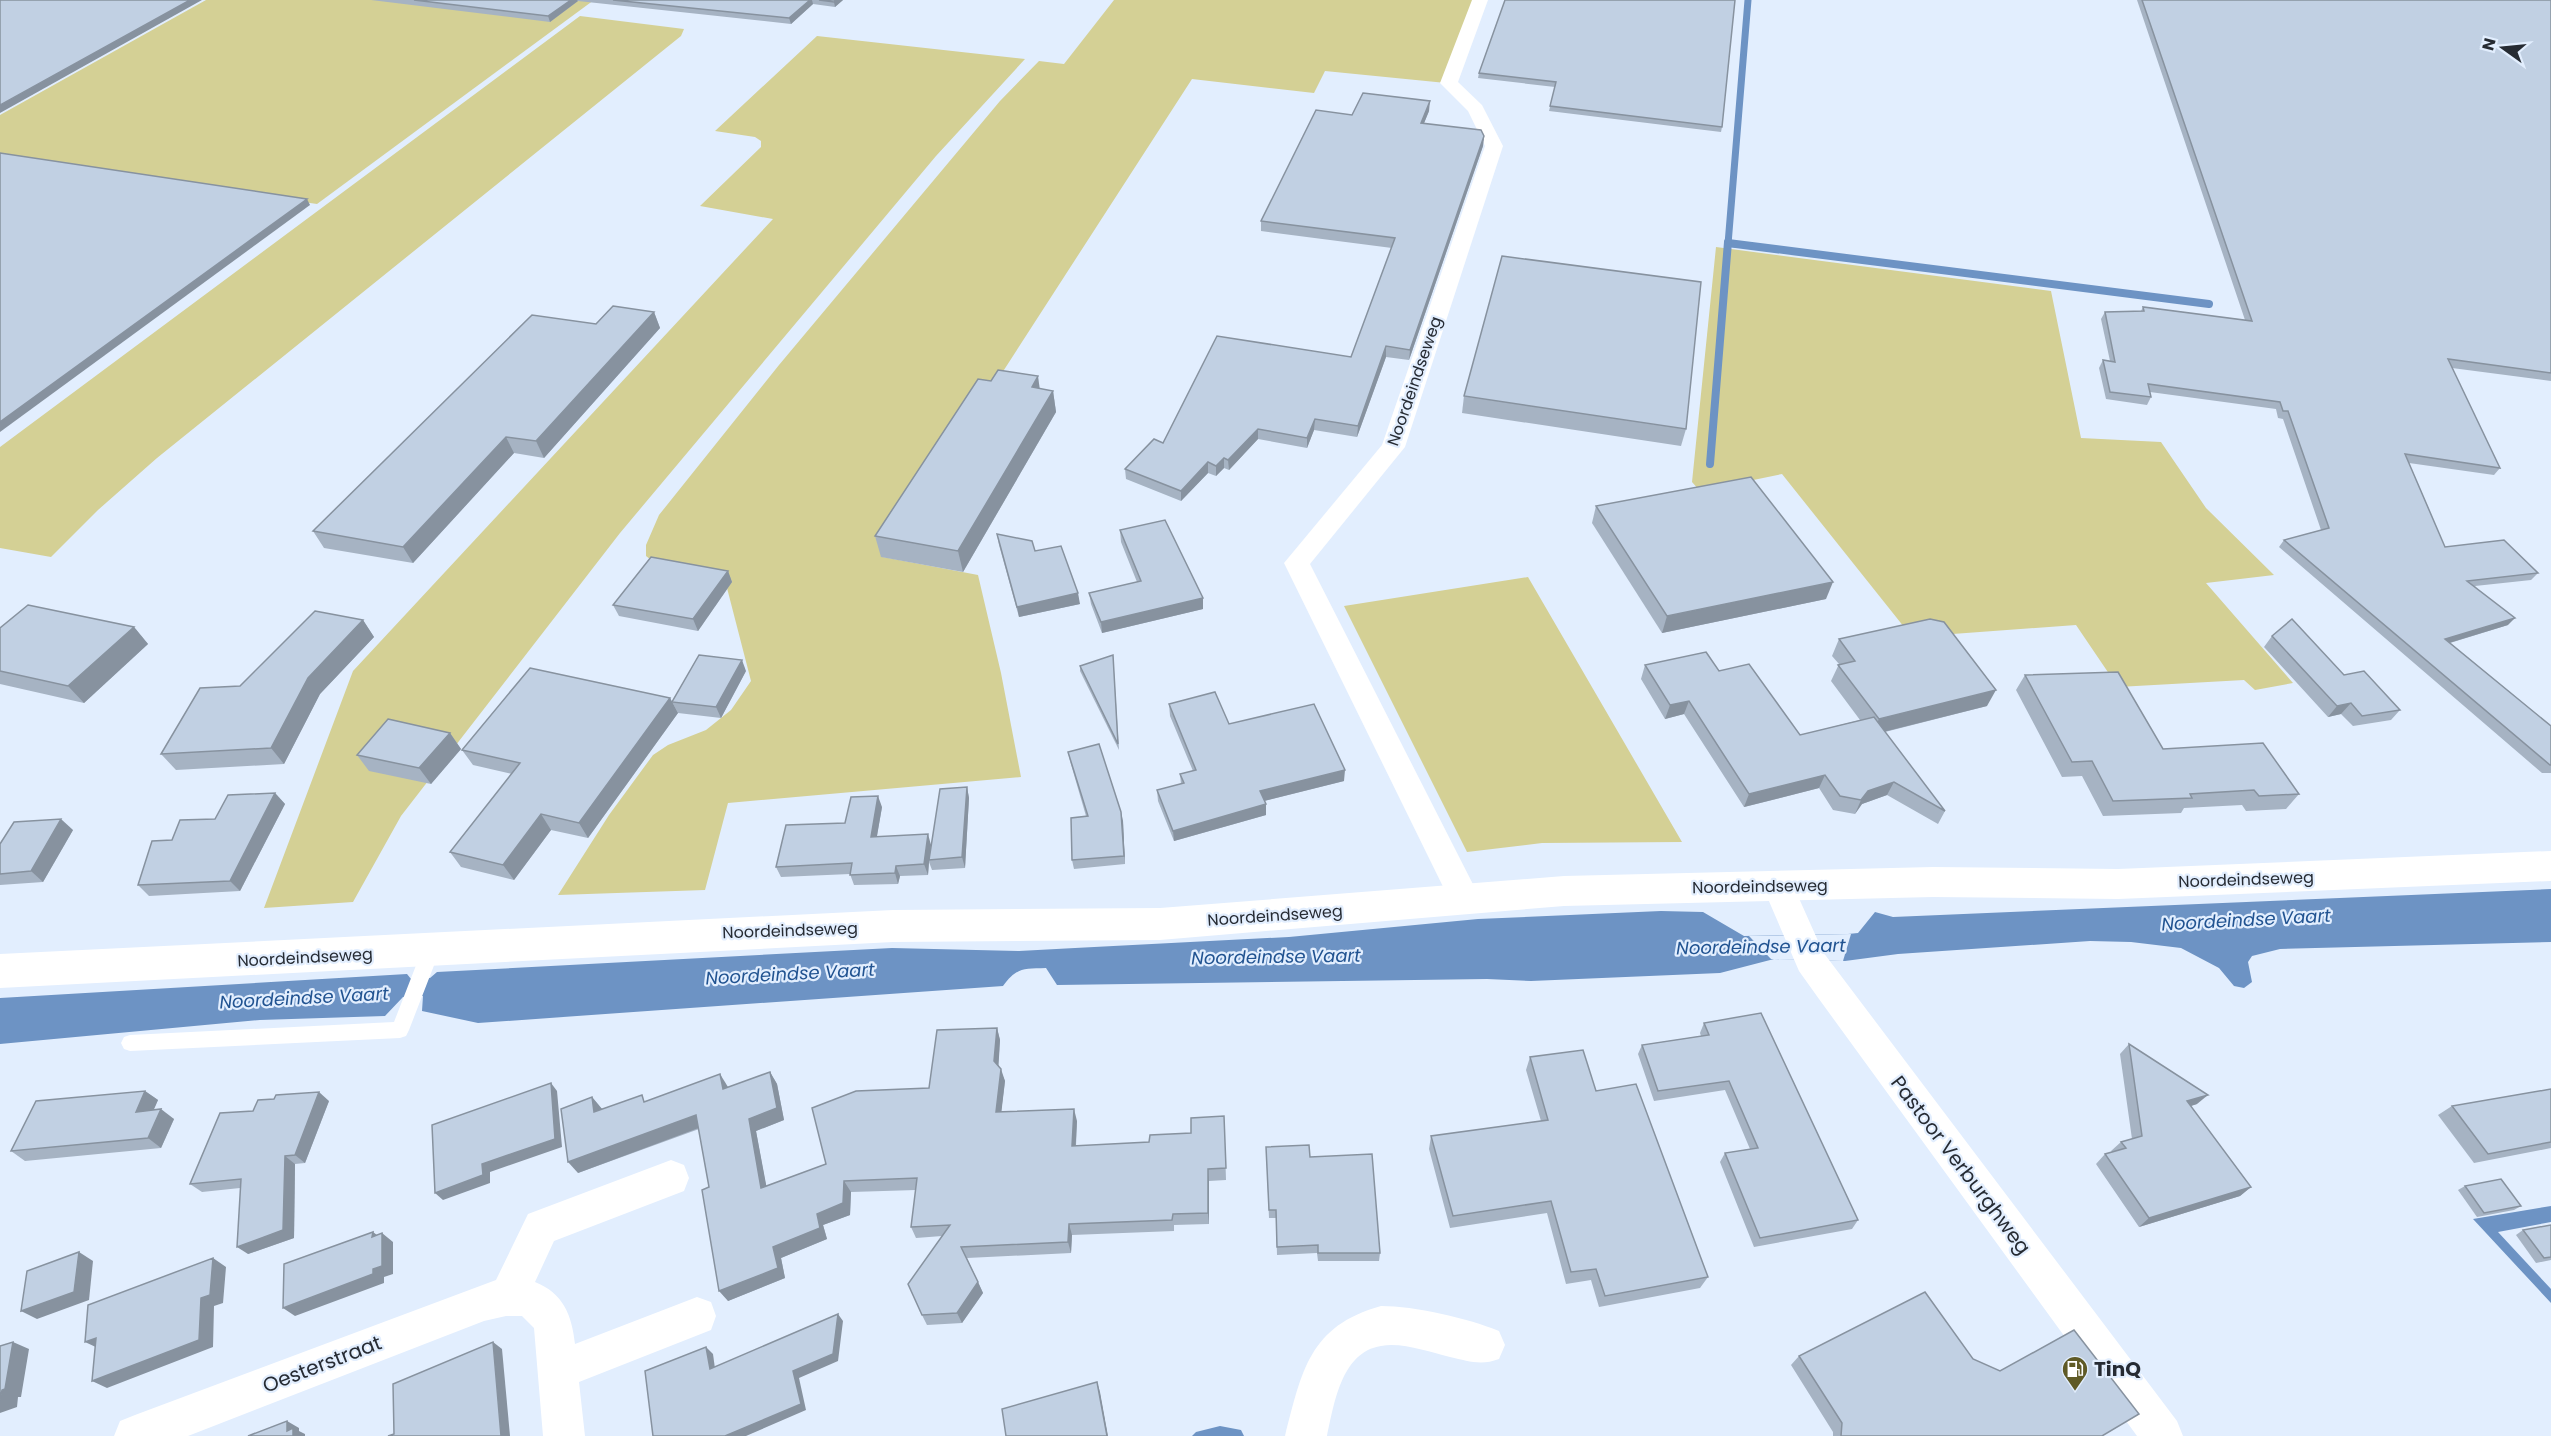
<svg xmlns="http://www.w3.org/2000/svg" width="2551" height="1436" font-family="Poppins,sans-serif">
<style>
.green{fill:#d4d095}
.water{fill:#6d93c4}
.pier{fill:#e2eefe}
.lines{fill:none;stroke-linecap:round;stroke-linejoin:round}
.stream-far1{stroke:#6d93c4;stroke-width:7}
.stream{stroke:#6d93c4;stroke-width:8}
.service{fill:#fff;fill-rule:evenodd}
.minor{fill:#fff;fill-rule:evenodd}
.tertiary{fill:#fff;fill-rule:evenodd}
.wall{fill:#a6b3c3}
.shaded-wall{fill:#87929f}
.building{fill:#c1d0e3;stroke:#87929f;stroke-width:1.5}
.labels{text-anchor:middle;stroke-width:4.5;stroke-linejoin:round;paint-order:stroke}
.street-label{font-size:16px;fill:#262b33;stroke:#e2eefe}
.water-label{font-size:18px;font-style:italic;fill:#215391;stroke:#e2eefe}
.near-street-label{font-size:20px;fill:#262b33;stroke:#e2eefe}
.near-poi-label{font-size:20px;font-weight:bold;fill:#262b33;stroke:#e2eefe;text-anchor:start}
</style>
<rect width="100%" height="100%" fill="#e2eefe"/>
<!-- green -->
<g class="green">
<polygon points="206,0 594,0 317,204 0,157 0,115"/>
<polygon points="1114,0 1478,0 1446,83 1325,71 1314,93 1192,79 883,557 978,575 1001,673 1021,777 728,803 705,890 558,895 609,815 653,755 668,745 706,730 731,710 751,681 727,588 656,564 646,556 646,545 659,515 779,365 1000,101 1039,61 1064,64"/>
<polygon points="580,16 684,29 681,36 157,458 98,510 51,557 0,548 0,447"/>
<polygon points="817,36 1025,59 936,156 620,533 401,816 353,902 264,908 353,671 773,219 700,206 761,147 761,141 755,137 715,131"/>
<polygon points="1716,247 2051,291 2081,438 2161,442 2206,508 2274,575 2206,583 2293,683 2255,690 2244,680 2118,687 2076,625 1912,637 1782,474 1700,491 1692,482"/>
<polygon points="1528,577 1682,842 1542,843 1467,852 1344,606"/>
</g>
<!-- water -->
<g class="water">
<path d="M 2551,889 L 2551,942 L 2280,949 L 2252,956 L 2248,962 L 2252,982 L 2244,988 L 2234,986 L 2219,968 L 2181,948 L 2131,942 L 2090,941 L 1898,954 L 1845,961 L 1774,959 L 1720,973 L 1531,981 L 1487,979 L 1057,985 L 1046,968 C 1023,969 1017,967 1003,986 L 478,1023 L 422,1011 L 423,996 L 403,997 L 385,1016 L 260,1020 L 0,1044 L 0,998 L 407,974 L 411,979 L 430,978 L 437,972 L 892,948 L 1019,951 L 1075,948 L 1289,937 L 1478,919 L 1661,911 L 1703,912 L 1744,936 L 1848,934 L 1858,933 L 1875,912 L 1893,917 Z"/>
<polygon points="2551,1206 2551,1222 2498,1232 2551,1289 2551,1303 2473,1219"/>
<polygon points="1220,1426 1241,1430 1244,1436 1192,1436 1196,1432"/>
</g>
<!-- pier -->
<polygon class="pier" points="1851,934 1843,961 1771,959 1749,936"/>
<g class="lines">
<!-- stream-far1 -->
<g class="stream-far1">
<polyline points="1728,243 1735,244"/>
<polyline points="1728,244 1748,0"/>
</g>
<!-- stream -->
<g class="stream">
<polyline points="1728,243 2209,304"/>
<polyline points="1710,464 1728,242"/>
</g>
<!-- service -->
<polygon class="service" points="431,943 437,945 440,950 409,1030 406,1036 400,1038 130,1051 124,1049 121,1043 124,1037 130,1035 394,1022 422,950 425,945"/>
<!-- minor -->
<g class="minor">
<polygon points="1472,0 1488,0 1458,82 1482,105 1503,146 1405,447 1310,564 1480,898 1475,907 1464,911 1453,907 1284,563 1382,445 1485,146 1468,111 1440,83"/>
<polygon points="1778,872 1789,876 1823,952 2177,1421 2183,1436 2137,1436 1819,999 1799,971 1762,885 1767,876"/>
<path d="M 671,1160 L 684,1165 L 689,1178 L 684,1191 L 554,1241 L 535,1282 C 563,1293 572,1315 575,1344 L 697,1297 L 711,1302 L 716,1316 L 711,1330 L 579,1382 L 585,1436 L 543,1436 L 534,1328 L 522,1316 L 506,1316 L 484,1321 L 188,1436 L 114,1436 L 120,1421 L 135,1415 L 496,1280 L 528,1214 Z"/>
<path d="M 1381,1306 C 1415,1306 1467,1318 1499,1331 L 1505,1345 L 1499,1359 C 1481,1366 1468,1361 1450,1357 C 1429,1352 1402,1342 1381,1346 C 1341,1352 1334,1405 1327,1436 L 1285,1436 C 1302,1371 1309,1326 1381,1306 Z"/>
</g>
<!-- tertiary -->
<polygon class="tertiary" points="2551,851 2551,881 2118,899 1933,897 1564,906 1160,940 893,942 0,988 0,954 893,910 1160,908 1564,876 1933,867 2118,869"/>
</g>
<!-- wall -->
<g class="wall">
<polygon points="371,0 843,0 835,7 813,4 791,24 578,1 550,22"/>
<polygon points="1505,0 1722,127 1721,132 1549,111 1555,87 1478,78 1479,73"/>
<polygon points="2137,0 2551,0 2551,381 2452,368 2500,468 2494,475 2409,463 2445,547 2538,573 2531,580 2475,586 2508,625 2450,643 2551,726 2551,773 2542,773 2279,547 2284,540 2321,530 2283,419 2278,418 2276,409 2150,392 2151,397 2147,405 2106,399 2099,368 2103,360 2110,361 2101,319 2105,312 2141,311 2143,307 2245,320"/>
<polygon points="1429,111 1424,123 1484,136 1483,146 1409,360 1386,357 1357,437 1314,430 1307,448 1258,439 1229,470 1224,468 1216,476 1208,473 1181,501 1126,479 1125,469 1163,443 1351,357 1392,248 1261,231 1261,221 1352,115"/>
<polygon points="654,312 660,328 544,458 514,453 413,563 324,548 313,531 596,324"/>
<polygon points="1040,389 1053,391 1056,412 963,572 881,557 875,536"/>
<polygon points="1464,396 1686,429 1681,446 1462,413"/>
<polygon points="1596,506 1826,599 1662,633 1592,523"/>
<polygon points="1120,530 1203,598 1203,609 1102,633 1091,604 1089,593 1137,582 1121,542"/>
<polygon points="997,534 1035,551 1080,604 1019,617 999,545"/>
<polygon points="728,571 732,582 698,631 619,616 613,605"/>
<polygon points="363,620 374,637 320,694 284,764 176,770 161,754 240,686"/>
<polygon points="134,627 148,644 84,703 0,684 0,628"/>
<polygon points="2272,636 2344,675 2400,710 2391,720 2353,726 2341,714 2328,717 2264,647"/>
<polygon points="1839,639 1987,706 1885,732 1945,811 1938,824 1887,795 1862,804 1855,814 1833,810 1819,788 1744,807 1684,714 1665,719 1641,679 1645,665 1719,671 1800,735 1860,720 1831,681 1839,664 1832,656"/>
<polygon points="1113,655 1119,750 1080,671 1080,666"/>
<polygon points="746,671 721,718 678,713 672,702"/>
<polygon points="2025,675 2163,749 2299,794 2286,809 2246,811 2242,805 2184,808 2181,813 2103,816 2082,776 2062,777 2016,690"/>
<polygon points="670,698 678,713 588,838 551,830 514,880 461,867 450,852 512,774 473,765 462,750"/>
<polygon points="1169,704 1229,724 1344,781 1264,801 1266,815 1174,841 1158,801 1157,790 1181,784 1180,774 1193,771 1170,716"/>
<polygon points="450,733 461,749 431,784 369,771 357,755"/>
<polygon points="1068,752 1123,821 1125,864 1074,869 1072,860 1086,816 1070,761"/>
<polygon points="967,787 969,798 965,868 932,870 929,862 928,875 900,876 898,884 854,885 850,874 781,877 776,867 845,823 882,807 877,836 931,844"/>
<polygon points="275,793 285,804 240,891 149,896 138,885 172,840 215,819"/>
<polygon points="73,830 43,882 0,885 0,844"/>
<polygon points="1704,1023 1858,1220 1852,1229 1754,1247 1720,1162 1725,1153 1750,1149 1725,1090 1654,1101 1638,1054 1642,1045 1701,1036 1700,1033"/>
<polygon points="997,1028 1000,1040 998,1066 1005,1081 1001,1112 1077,1121 1076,1146 1149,1142 1191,1133 1224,1116 1226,1180 1209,1181 1209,1224 1174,1225 1174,1231 1072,1235 1071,1253 967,1258 983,1293 962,1323 927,1325 922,1315 942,1236 916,1238 911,1227 916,1190 851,1192 850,1215 823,1225 827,1239 781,1258 785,1278 728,1301 699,1129 578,1173 592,1097 602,1109 728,1087 770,1072 777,1084 784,1120 756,1131 766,1186 826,1164 929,1088"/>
<polygon points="2129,1044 2197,1104 2190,1106 2251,1187 2240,1196 2139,1227 2096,1164 2105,1154 2112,1152 2111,1151 2121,1142 2132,1139 2120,1054"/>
<polygon points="1530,1057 1596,1091 1708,1277 1700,1288 1599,1307 1591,1280 1566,1284 1547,1213 1450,1228 1429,1149 1431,1136 1541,1121 1526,1070"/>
<polygon points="2551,1089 2551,1148 2474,1163 2438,1115 2452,1106"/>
<polygon points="145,1091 158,1100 153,1110 174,1119 161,1148 25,1161 11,1151"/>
<polygon points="329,1101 305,1163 295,1164 294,1238 248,1254 240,1188 202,1192 190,1184"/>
<polygon points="1266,1147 1310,1157 1380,1253 1379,1261 1318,1261 1317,1253 1277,1255 1276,1218 1269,1218"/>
<polygon points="2465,1186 2521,1206 2514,1210 2477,1217 2458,1190"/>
<polygon points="2551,1225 2551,1260 2536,1263 2516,1235 2523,1230"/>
<polygon points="1799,1356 1973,1359 2103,1436 1833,1436 1833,1432 1791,1365"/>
</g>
<!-- shaded-wall -->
<g class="shaded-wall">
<polygon points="190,0 202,0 0,113 0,105"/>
<polygon points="571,0 577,0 578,1 550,22 548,16"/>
<polygon points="810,0 812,0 813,4 791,24 789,18"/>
<polygon points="836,0 843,0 835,7 834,2"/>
<polygon points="1430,101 1429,111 1420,133 1421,123"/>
<polygon points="1484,136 1483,146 1409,360 1410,350"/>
<polygon points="307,199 310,205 0,432 0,422"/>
<polygon points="654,312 660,328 544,458 536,441"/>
<polygon points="1386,346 1386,357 1357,437 1358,426"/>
<polygon points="1038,376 1041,398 1032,387"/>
<polygon points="1053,391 1056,412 963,572 958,551"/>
<polygon points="1315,419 1314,430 1307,448 1307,438"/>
<polygon points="1258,429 1258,439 1229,470 1228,460"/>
<polygon points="506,437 514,453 413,563 403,547"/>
<polygon points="1224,458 1224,468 1216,476 1216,466"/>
<polygon points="1208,462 1208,473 1181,501 1181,491"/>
<polygon points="728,571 732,582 698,631 693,619"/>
<polygon points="1833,582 1826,599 1662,633 1667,616"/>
<polygon points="1078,593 1080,604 1019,617 1017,607"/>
<polygon points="1203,598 1203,609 1102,633 1101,622"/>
<polygon points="2515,618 2508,625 2439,646 2445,639"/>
<polygon points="363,620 374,637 320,694 284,764 271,748 308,678"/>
<polygon points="134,627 148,644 84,703 68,686"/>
<polygon points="742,660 746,671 721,718 716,707"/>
<polygon points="1996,690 1987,706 1871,735 1879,719"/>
<polygon points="670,698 678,713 588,838 579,823"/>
<polygon points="1689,701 1684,714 1665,719 1670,705"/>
<polygon points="2351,703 2341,714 2328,717 2337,706"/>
<polygon points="450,733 461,749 431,784 419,768"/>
<polygon points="1345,770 1344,781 1260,802 1260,791"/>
<polygon points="1825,775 1819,788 1744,807 1749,794"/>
<polygon points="1894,782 1887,795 1862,804 1855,814 1861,800 1868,791"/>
<polygon points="967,787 969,798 965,868 962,857"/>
<polygon points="275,793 285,804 240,891 230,881"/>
<polygon points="878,796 882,807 875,847 871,837"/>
<polygon points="1266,804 1266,815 1174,841 1173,831"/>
<polygon points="1121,812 1123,821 1125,864 1124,856"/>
<polygon points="541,814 551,830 514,880 503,865"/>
<polygon points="61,819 73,830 43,882 31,871"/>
<polygon points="928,834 931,845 929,860 929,862 928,875 924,864"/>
<polygon points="896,866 900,876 898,884 895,873"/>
<polygon points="997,1028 1000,1040 998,1074 994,1061"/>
<polygon points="1001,1069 1005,1081 1000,1124 996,1112"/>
<polygon points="770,1072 777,1084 784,1120 756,1131 769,1200 761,1188 749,1119"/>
<polygon points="720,1074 728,1087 723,1089"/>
<polygon points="551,1083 557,1091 562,1147 490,1172 490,1183 443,1200 435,1193 482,1164"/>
<polygon points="145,1091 158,1100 149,1121 136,1112"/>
<polygon points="319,1092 329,1101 305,1163 295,1155"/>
<polygon points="2208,1095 2197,1104 2176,1111 2187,1101"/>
<polygon points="592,1097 602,1109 594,1112"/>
<polygon points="161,1109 174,1119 161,1148 148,1138"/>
<polygon points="1074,1109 1077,1121 1075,1157 1072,1146"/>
<polygon points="696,1115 704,1126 578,1173 568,1162"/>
<polygon points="285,1156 295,1164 294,1238 248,1254 237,1247"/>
<polygon points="1208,1169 1209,1181 1209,1224 1208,1213"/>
<polygon points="844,1181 851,1192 850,1215 823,1225 827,1239 781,1258 785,1278 728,1301 719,1291 773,1247 817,1214"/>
<polygon points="2251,1187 2240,1196 2139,1227 2149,1218"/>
<polygon points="1069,1224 1072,1235 1071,1253 1068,1242"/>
<polygon points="373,1232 382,1239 382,1233 393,1242 393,1274 384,1277 384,1283 295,1316 283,1308 372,1237"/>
<polygon points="79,1252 93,1261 89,1300 37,1319 21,1311"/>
<polygon points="213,1258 226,1267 223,1303 214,1306 213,1347 107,1388 92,1381 201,1298"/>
<polygon points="978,1282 983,1293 962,1323 957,1313"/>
<polygon points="838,1314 843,1321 838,1361 799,1378 806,1410 746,1436 725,1436 793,1371"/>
<polygon points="96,1338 100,1349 85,1342"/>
<polygon points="13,1342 29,1349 21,1397 18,1397 17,1407 0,1413 0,1400"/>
<polygon points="493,1342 502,1349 510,1436 501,1436"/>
<polygon points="706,1347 713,1354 716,1376 710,1369"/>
<polygon points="1097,1382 1100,1392 1108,1436 1107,1436"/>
<polygon points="287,1421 299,1428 299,1431 305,1434 305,1436 293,1436 287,1431"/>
</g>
<!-- building -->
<g class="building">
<polygon points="0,0 190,0 0,105"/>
<polygon points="414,0 571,0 548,16"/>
<polygon points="613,0 810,0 789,18"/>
<polygon points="819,0 836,0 834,2"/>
<polygon points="1505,0 1735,0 1722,127 1550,106 1556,82 1479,73"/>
<polygon points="2142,0 2551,0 2551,373 2448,359 2500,468 2405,454 2445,547 2504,540 2538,573 2467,581 2515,618 2445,639 2551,726 2551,765 2550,765 2284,540 2329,528 2288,411 2283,411 2280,402 2148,384 2151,397 2110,392 2103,360 2115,362 2105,312 2144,311 2143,307 2252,321"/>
<polygon points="1363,93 1430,101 1421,123 1481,130 1484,136 1410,350 1386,346 1358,426 1315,419 1307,438 1258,429 1228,460 1224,458 1216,466 1208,462 1181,491 1125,469 1154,439 1163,443 1217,336 1351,357 1395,238 1261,221 1316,110 1352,115"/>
<polygon points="0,153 307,199 0,422"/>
<polygon points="1502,256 1701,282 1686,429 1464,396"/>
<polygon points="613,306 654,312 536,441 506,437 403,547 313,531 532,315 596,324"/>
<polygon points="998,370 1038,376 1032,387 1053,391 958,551 875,536 978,379 991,381"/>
<polygon points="1751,477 1833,582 1667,616 1596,506"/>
<polygon points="1165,520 1203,598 1101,622 1089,593 1141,581 1120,530"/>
<polygon points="997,534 1032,541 1035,551 1061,546 1078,593 1017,607"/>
<polygon points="651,557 728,571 693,619 613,605"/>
<polygon points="28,605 134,627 68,686 0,671 0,628"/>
<polygon points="315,611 363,620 308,678 271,748 161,754 200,688 240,686"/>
<polygon points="1930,619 1944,622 1996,690 1879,719 1838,665 1855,661 1839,639"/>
<polygon points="2292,619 2344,675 2364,671 2400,710 2362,716 2351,703 2337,706 2272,636"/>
<polygon points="1706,652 1719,671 1749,664 1800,735 1874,717 1945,811 1894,782 1868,791 1861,800 1840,796 1825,775 1749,794 1689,701 1670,705 1645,665"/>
<polygon points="699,655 742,660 716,707 672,702"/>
<polygon points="1113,655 1118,744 1080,666"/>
<polygon points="530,668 670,698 579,823 541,814 503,865 450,852 520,763 462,750"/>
<polygon points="2118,672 2163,749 2263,743 2299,794 2259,796 2254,790 2190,794 2192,798 2113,801 2092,761 2072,762 2025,675"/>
<polygon points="1215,692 1229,724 1314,704 1345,770 1260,791 1266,804 1173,831 1157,790 1184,783 1180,774 1196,770 1169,704"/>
<polygon points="388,719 450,733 419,768 357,755"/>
<polygon points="1099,744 1121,812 1124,856 1072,860 1071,818 1088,816 1068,752"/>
<polygon points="967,787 962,857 929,860 940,789"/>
<polygon points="275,793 230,881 138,885 152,841 172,840 180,820 215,819 228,795"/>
<polygon points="878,796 871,837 928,834 924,864 896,866 895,873 850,875 852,863 776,867 786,825 845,823 851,797"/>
<polygon points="61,819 31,871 0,874 0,844 14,822"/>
<polygon points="1761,1013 1858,1220 1760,1238 1725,1153 1758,1148 1729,1081 1658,1091 1642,1045 1709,1035 1704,1023"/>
<polygon points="997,1028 994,1061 1001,1069 996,1112 1074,1109 1072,1146 1149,1142 1150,1135 1191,1133 1191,1118 1224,1116 1226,1168 1208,1169 1208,1213 1173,1214 1172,1220 1069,1224 1068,1242 961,1247 978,1282 957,1313 922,1315 908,1284 950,1225 911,1227 917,1178 844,1181 843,1203 817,1214 820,1228 773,1247 778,1268 719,1291 702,1190 709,1187 696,1115 568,1162 561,1109 592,1097 594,1112 642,1095 644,1102 720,1074 723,1089 770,1072 777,1108 749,1119 761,1188 826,1164 812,1108 856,1091 929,1088 937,1030"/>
<polygon points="2129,1044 2208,1095 2187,1101 2251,1187 2149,1218 2105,1154 2126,1148 2121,1142 2142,1136"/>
<polygon points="1583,1050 1596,1091 1636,1084 1708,1277 1605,1296 1596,1269 1571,1272 1551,1201 1453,1216 1431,1136 1548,1120 1530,1057"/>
<polygon points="551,1083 555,1139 482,1164 483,1175 435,1193 432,1125"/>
<polygon points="2551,1089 2551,1142 2488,1154 2452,1106"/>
<polygon points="145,1091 136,1112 161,1109 148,1138 11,1151 36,1101"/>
<polygon points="319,1092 295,1155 285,1156 283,1230 237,1247 241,1179 190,1184 220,1113 253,1111 258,1100 274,1099 276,1095"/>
<polygon points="1309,1145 1310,1157 1372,1154 1380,1253 1318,1253 1318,1245 1277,1247 1276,1210 1269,1210 1266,1147"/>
<polygon points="2501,1179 2521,1206 2484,1213 2465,1186"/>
<polygon points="2551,1225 2551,1257 2544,1258 2523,1230"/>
<polygon points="373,1232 372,1237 382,1233 382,1266 373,1269 373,1274 283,1308 284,1264"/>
<polygon points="79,1252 74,1292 21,1311 27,1271"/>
<polygon points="213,1258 210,1295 201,1298 199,1340 92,1381 96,1338 85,1342 88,1305"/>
<polygon points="1925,1292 1973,1359 2000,1371 2074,1330 2139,1414 2102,1436 1841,1436 1842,1423 1799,1356"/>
<polygon points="838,1314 833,1354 793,1371 801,1404 725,1436 653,1436 645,1371 706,1347 710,1369"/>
<polygon points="13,1342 5,1389 2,1390 0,1400 0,1346"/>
<polygon points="493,1342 501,1436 388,1436 394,1434 393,1384"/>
<polygon points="1097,1382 1107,1436 1006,1436 1002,1409"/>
<polygon points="287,1421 287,1431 293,1428 293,1436 248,1436"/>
</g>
<!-- icons -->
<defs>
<g id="fuel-pin" transform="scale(1.35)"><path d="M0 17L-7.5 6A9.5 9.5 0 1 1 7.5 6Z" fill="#5f5a26" stroke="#e2eefe"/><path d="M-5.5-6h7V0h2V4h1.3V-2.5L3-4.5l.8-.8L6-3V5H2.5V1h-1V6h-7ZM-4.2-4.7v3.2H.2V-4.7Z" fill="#fff"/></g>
</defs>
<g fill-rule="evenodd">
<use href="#fuel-pin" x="2075" y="1369"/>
</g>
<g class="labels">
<!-- street labels -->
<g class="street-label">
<text transform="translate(1414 381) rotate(-71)" y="6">Noordeindseweg</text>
<text transform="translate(2246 879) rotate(-2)" y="6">Noordeindseweg</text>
<text transform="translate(1760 886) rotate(-1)" y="6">Noordeindseweg</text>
<text transform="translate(1275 915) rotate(-4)" y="6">Noordeindseweg</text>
<text transform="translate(790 930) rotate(-2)" y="6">Noordeindseweg</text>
<text transform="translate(305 957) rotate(-3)" y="6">Noordeindseweg</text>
</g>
<!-- water labels -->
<g class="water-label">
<text transform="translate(2246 920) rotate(-3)" y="6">Noordeindse Vaart</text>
<text transform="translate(1761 947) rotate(-1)" y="6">Noordeindse Vaart</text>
<text transform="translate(1276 957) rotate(-1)" y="6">Noordeindse Vaart</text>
<text transform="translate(790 974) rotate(-3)" y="6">Noordeindse Vaart</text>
<text transform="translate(304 998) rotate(-3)" y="6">Noordeindse Vaart</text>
</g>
<!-- near-street labels -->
<g class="near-street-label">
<text transform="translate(1961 1165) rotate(53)" y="7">Pastoor Verburghweg</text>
<text transform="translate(322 1364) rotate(-21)" y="7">Oesterstraat</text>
</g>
<!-- near-poi labels -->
<g class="near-poi-label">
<text x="2094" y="1376">TinQ</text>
</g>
</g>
<!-- north arrow -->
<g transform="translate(2503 48) rotate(285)" stroke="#e2eefe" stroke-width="4.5" paint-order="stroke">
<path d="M0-4.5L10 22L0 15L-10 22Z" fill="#262b33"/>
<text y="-9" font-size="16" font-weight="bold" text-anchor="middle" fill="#262b33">N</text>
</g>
</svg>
